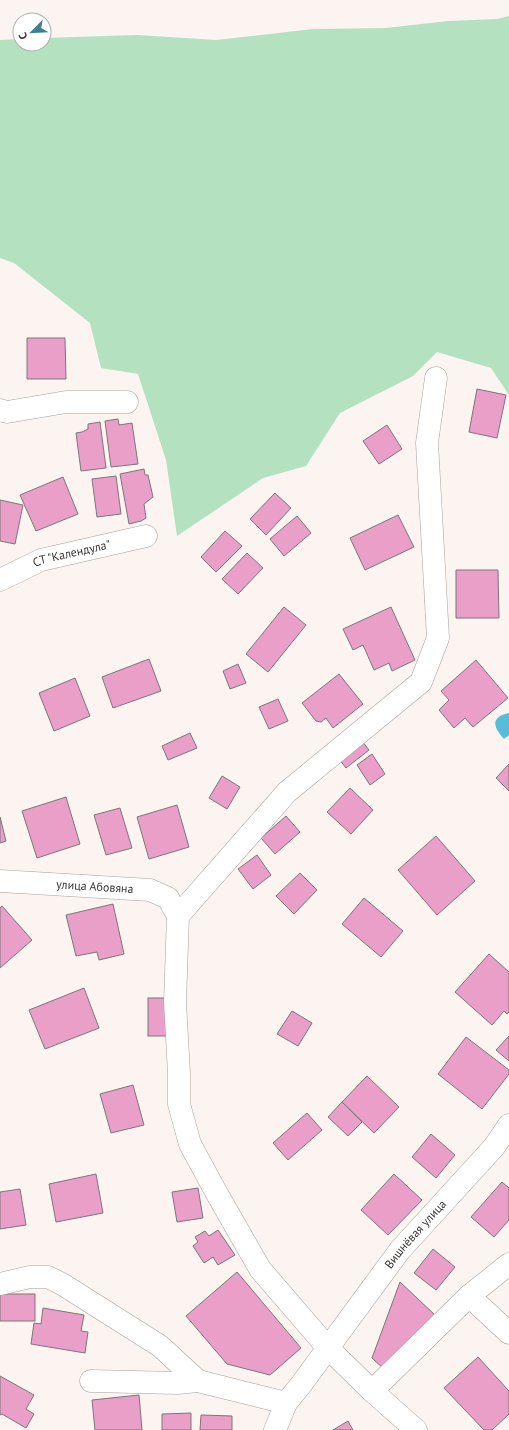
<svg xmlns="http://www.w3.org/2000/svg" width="509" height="1430" font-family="'PT Sans',sans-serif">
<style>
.green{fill:#b4e2c1}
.water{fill:#58bcdb}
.building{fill:#ea9fc9;stroke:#7c7679}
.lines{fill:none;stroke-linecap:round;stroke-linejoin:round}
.minor-casing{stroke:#a7a19e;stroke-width:23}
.minor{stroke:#fff;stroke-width:22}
.labels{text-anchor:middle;stroke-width:3;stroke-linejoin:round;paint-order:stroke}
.street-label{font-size:12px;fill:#383634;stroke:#fff}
</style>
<rect width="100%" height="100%" fill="#fbf4f0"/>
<!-- green -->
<polygon class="green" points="509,16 509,395 491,368 437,352 413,376 340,413 306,466 263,478 177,536 166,460 138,374 101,368 90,323 14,263 0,258 0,40 20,39 20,44 44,44 44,38 137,35 216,40 313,29 386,28 448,21 497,19"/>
<!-- water -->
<path class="water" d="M 509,713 L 509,735 L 504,739 C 493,727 490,717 509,713 Z"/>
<!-- building -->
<g class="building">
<polygon points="27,338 65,338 66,379 27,379"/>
<polygon points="477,389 506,395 497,438 469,432"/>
<polygon points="118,419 119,425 132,423 138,464 111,467 105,421"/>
<polygon points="100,422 106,468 81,471 76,433 82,432 88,429 88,424"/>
<polygon points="387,425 402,449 379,464 363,441"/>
<polygon points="144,469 145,475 148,475 153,497 144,504 146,518 141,521 129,524 120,474"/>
<polygon points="116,476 121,514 97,517 92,479"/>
<polygon points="63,477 78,514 36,531 20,495"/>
<polygon points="275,493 291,508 266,535 250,519"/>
<polygon points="0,500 23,505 15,544 0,541"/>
<polygon points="398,515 414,547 365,570 350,538"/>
<polygon points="297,516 311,533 284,556 270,539"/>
<polygon points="225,531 242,546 216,572 201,557"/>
<polygon points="247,553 263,568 238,594 222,579"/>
<polygon points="456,570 498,570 499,618 456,618"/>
<polygon points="284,607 306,625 268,672 246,654"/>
<polygon points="391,607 415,660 392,671 389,663 374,670 363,645 353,650 343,629"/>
<polygon points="149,659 161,691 113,708 102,677"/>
<polygon points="476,660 508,698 473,727 465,718 454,728 439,710 449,700 441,691"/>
<polygon points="238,664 246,683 230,689 223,671"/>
<polygon points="339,674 363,704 333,728 326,718 321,722 316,721 302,703"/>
<polygon points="75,678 90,716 54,731 39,693"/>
<polygon points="278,699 288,721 269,729 259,707"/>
<polygon points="190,733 197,748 168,760 162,746"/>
<polygon points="362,741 369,750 346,768 339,759"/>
<polygon points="372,754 385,774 370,785 357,765"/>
<polygon points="509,764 509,791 496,778"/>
<polygon points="222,776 240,787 227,809 209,798"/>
<polygon points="350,788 373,810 351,834 327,812"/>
<polygon points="66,797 80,844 37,858 22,811"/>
<polygon points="177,805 189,847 149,859 137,817"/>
<polygon points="120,808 132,848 106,855 94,815"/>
<polygon points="286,816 300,832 275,854 261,838"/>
<polygon points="0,817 6,841 0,843"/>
<polygon points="436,836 475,881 437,915 398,870"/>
<polygon points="257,855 271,875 253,889 238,869"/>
<polygon points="300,873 317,890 294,914 276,896"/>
<polygon points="364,898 403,931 381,957 342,924"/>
<polygon points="113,904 124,954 99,960 97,952 76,956 66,915"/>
<polygon points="2,906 32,940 0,968 0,908"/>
<polygon points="489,954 509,972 509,1012 507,1014 504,1011 492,1025 455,992"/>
<polygon points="84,988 99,1028 45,1049 29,1010"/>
<rect x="148" y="998" width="19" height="38"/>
<polygon points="292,1011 312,1023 298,1046 277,1034"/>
<polygon points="509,1036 509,1061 496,1050"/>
<polygon points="466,1037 509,1070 509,1074 482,1109 438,1074"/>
<polygon points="367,1076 399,1107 374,1133 342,1102"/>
<polygon points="133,1085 144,1125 111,1133 100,1094"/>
<polygon points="342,1102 362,1122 348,1136 328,1117"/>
<polygon points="307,1113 322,1130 288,1160 273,1143"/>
<polygon points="431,1134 455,1155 436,1178 412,1157"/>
<polygon points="96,1174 103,1213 56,1222 49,1184"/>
<polygon points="394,1174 422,1200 388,1235 361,1210"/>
<polygon points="502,1182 509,1188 509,1220 494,1237 471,1217"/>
<polygon points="198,1188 203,1218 177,1222 172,1192"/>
<polygon points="20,1189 26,1225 0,1229 0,1192"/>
<polygon points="218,1230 235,1255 218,1265 213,1257 204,1263 193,1246 198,1242 195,1237 205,1231 209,1236"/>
<polygon points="433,1249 455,1267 436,1290 414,1273"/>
<polygon points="237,1272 301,1348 270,1375 227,1364 186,1316"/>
<polygon points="400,1282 436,1316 385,1370 372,1358"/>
<rect x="0" y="1294" width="35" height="27"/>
<polygon points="43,1308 84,1315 81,1331 88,1332 85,1353 31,1344 34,1323 41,1324"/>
<polygon points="478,1357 509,1391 509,1414 492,1430 484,1430 444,1388"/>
<polygon points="0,1376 34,1395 26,1409 34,1414 26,1428 2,1414 0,1415"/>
<polygon points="139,1395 142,1430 95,1430 92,1400"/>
<polygon points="191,1413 191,1430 162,1430 162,1414"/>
<polygon points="201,1415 232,1416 232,1430 200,1430"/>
<polygon points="348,1421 353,1430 333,1430"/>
</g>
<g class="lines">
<!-- minor casing -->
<g class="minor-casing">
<g id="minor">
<polyline points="0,410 7,412 66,402 127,402"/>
<path id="s1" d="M 0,580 L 41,560 L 146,536"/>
<path id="s2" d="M 0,881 L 150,890 L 168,898 L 178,916"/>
<polyline points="0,1284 30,1277 48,1277 62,1284 160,1346 198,1381"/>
<polyline points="469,1296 509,1333"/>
<polyline points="91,1381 177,1383 198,1381 286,1403"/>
<polyline points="372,1391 469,1296 509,1264"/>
<path id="s3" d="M 275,1430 L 286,1403 L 300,1386 L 400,1250 L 494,1147 L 509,1125"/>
<polyline points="416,1430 372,1391 328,1348 260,1269 216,1192 190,1144 179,1104 179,1073 175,1002 178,916 287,792 421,682 438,638 427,443 436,378"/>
</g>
</g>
<!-- minor -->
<use href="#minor" class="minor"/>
</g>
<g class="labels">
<!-- street labels -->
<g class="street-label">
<text dy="4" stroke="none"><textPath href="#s1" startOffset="77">СТ "Календула"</textPath></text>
<text dy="4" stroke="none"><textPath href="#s2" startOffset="95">улица Абовяна</textPath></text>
<text dy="4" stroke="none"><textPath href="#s3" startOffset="242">Вишнёвая улица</textPath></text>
</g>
</g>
<!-- north arrow -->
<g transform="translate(32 32) rotate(246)"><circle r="19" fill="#ffffff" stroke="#afafae"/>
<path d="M0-3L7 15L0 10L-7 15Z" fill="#417e94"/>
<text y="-6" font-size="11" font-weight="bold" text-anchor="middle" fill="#383634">С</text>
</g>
</svg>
